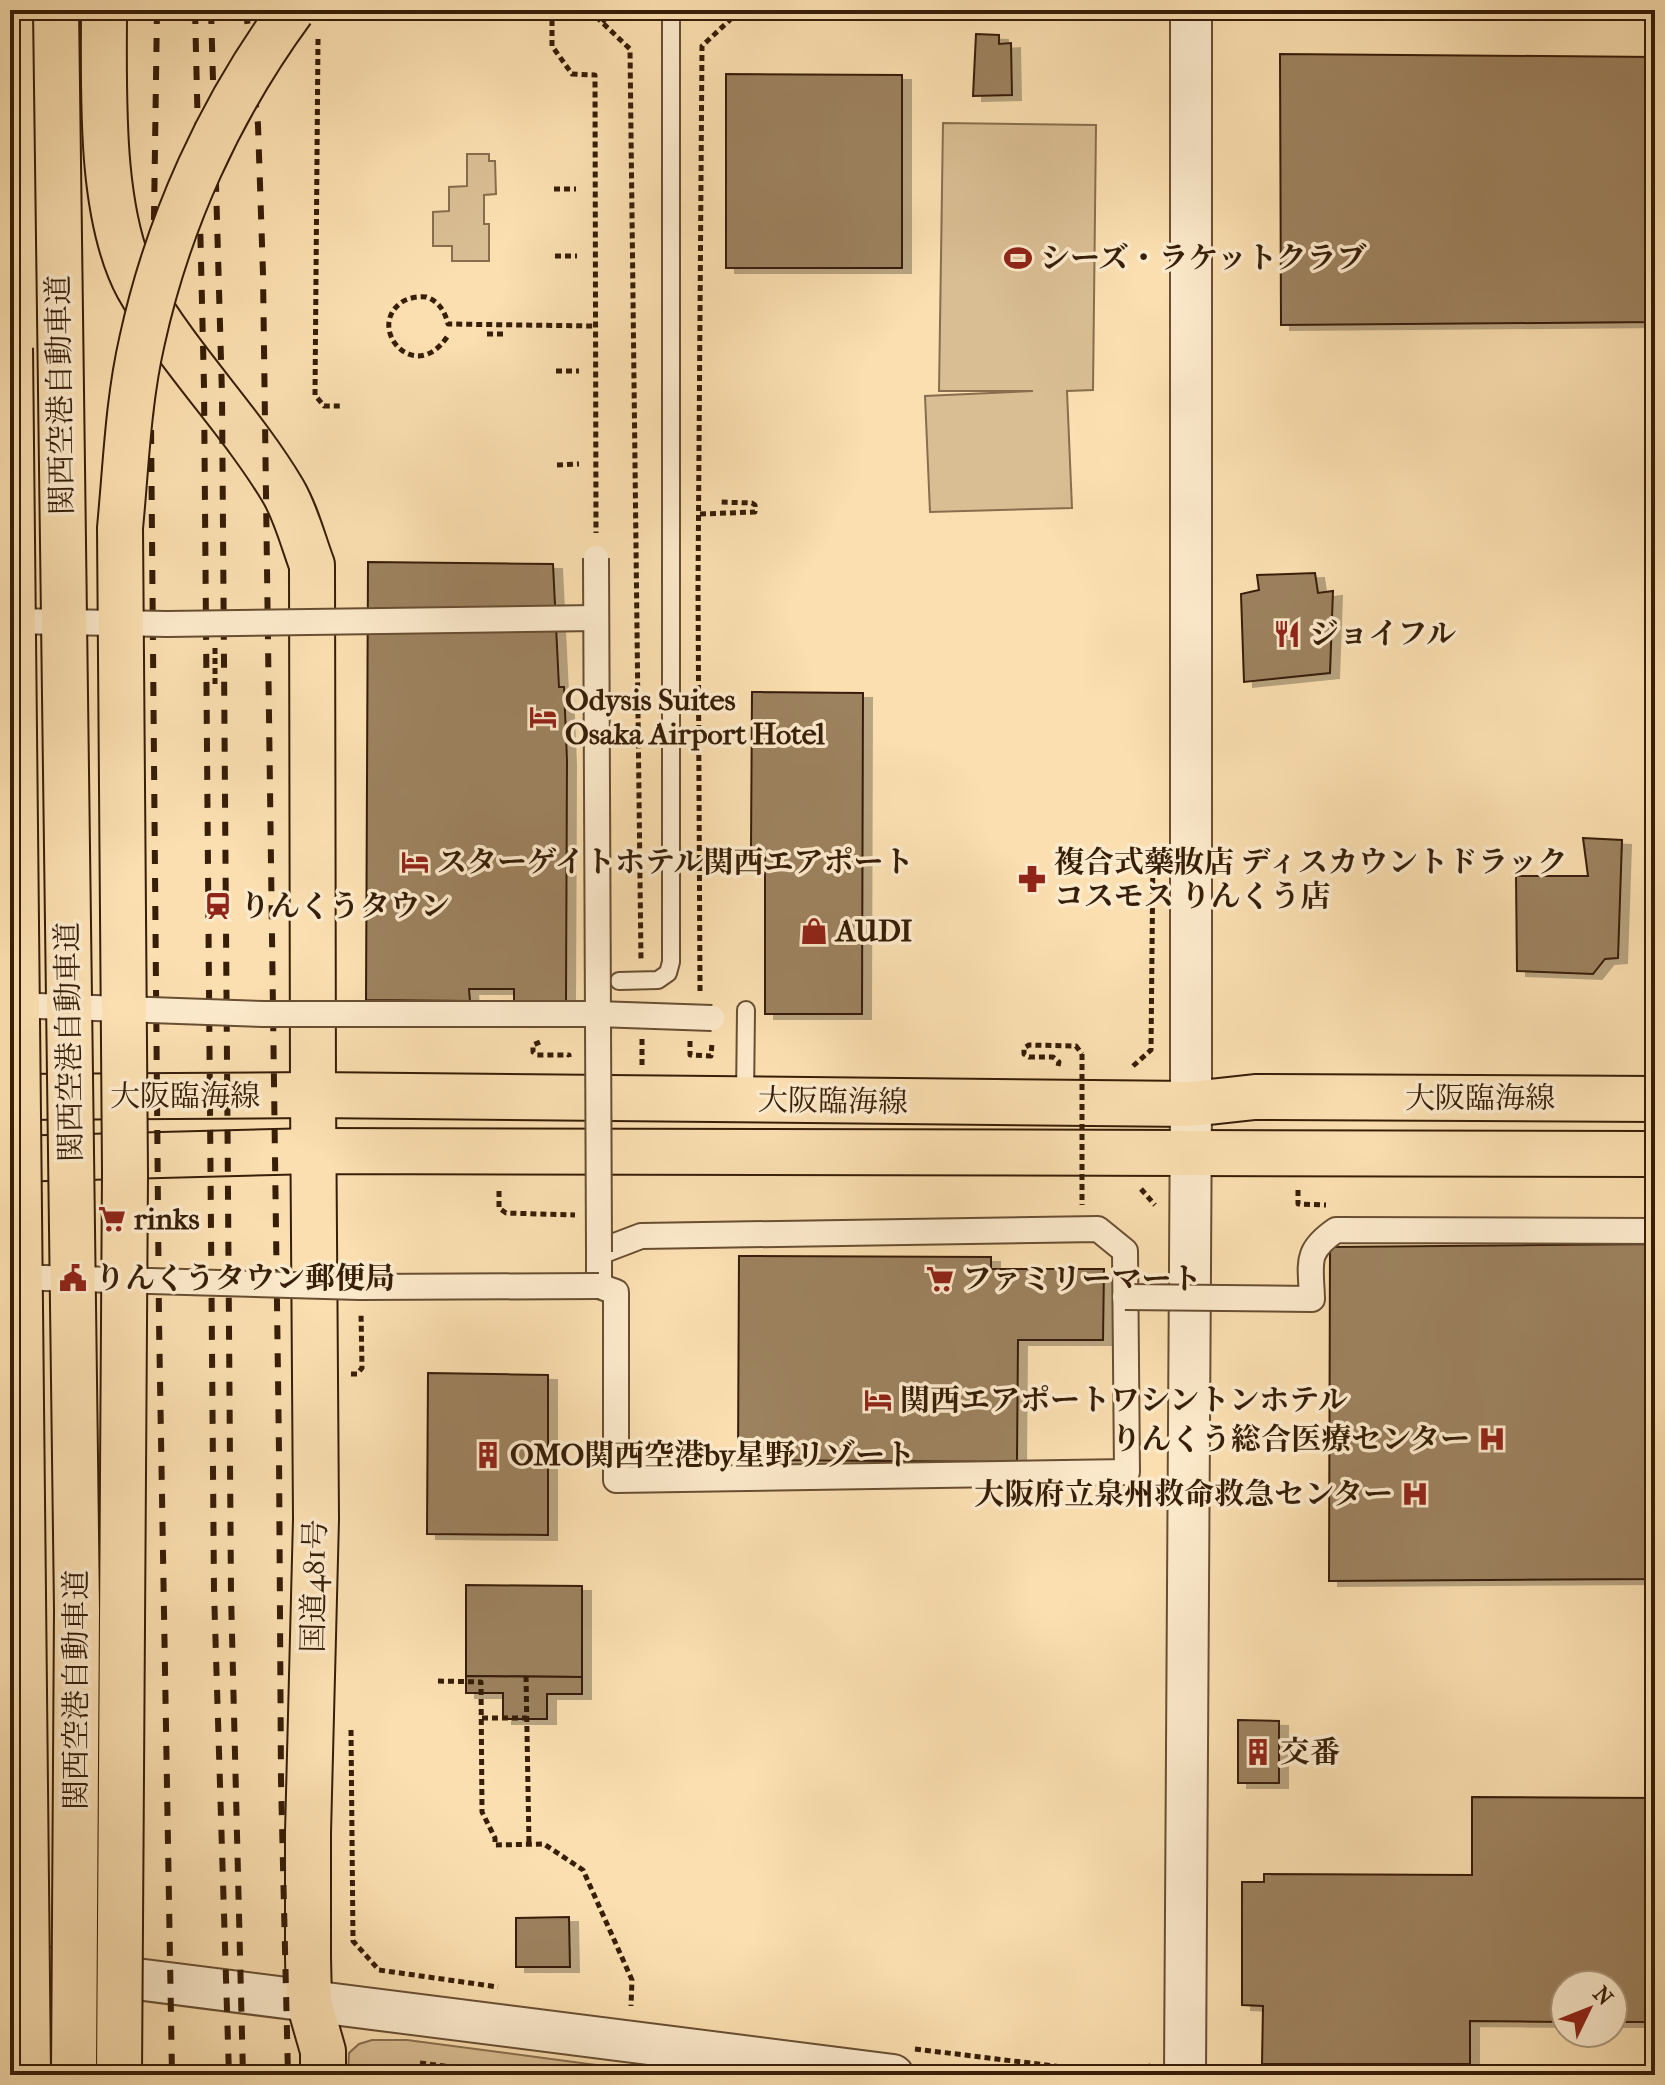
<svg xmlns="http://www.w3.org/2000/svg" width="1665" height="2085" font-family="'IM FELL French Canon','Noto Serif JP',serif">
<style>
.green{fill:#dabe93;stroke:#886e4e;stroke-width:2}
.building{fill:#9d825f;stroke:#371e08;stroke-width:2;filter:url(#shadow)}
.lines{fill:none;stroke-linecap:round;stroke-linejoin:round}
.service-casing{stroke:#684e32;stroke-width:20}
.pedestrian-casing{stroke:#684e32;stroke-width:28}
.tertiary-casing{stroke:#684e32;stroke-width:44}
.primary-casing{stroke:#371e08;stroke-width:48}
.trunk-casing{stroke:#371e08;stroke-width:48}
.motorway-casing{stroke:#371e08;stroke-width:48}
.path{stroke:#371e08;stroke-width:5;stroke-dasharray:6 4;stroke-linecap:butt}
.service{stroke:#fceacc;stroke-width:16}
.pedestrian{stroke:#fceacc;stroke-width:24}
.tertiary{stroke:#fceacc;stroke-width:40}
.primary{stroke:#fbdfb0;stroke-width:44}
.trunk{stroke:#fbdfb0;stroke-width:44}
.motorway{stroke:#fbdfb0;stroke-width:44}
.rail{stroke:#371e08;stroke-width:6;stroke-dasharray:14 14;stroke-linecap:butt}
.pedestrian-bridge-casing{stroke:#684e32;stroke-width:28;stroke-linecap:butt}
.motorway-bridge-casing{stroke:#371e08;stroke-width:48;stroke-linecap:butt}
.path-bridge{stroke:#371e08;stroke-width:5;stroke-dasharray:6 4;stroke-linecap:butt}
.pedestrian-bridge{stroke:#fceacc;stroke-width:24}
.motorway-bridge{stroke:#fbdfb0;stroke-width:44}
.labels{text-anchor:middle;stroke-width:7;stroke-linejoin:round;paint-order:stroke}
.poi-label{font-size:30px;font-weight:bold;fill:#371e08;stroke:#fceacc;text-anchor:start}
.street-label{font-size:30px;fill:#371e08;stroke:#fceacc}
</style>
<defs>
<filter id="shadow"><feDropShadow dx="9" dy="5" stdDeviation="0" flood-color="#0004"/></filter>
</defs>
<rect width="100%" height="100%" fill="#fbdfb0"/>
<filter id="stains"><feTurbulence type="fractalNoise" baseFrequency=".0025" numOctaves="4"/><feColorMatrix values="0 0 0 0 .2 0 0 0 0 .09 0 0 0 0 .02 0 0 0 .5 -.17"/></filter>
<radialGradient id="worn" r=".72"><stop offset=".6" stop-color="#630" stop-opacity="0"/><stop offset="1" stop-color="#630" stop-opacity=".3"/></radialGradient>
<!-- green -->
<g class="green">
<polygon points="943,123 1096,125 1093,390 1067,391 1072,508 930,512 925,396 1033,391 939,391"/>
<polygon points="467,154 489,154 489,161 495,161 496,194 484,195 484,224 489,224 489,261 452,261 452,246 433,246 433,212 449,211 449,187 467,186"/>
<polygon points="372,2040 407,2040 619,2068 676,2066 745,2075 348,2075 349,2053 359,2044"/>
</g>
<!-- building -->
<g class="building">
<polygon points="976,34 999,35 999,44 1011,43 1012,95 973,96"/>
<polygon points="1280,54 1655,57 1655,322 1281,325"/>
<polygon points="726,74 902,75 902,268 726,268"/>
<polygon points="368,562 553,564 559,687 564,687 567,760 566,1001 514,1001 514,989 469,989 470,1001 366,1000"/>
<polygon points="1315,573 1318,593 1333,591 1330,673 1244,682 1241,594 1259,590 1257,575"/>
<polygon points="752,692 863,693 862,1014 765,1014 765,849 751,848"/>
<polygon points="1583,838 1622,840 1618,958 1605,959 1593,974 1517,971 1516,876 1588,876"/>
<polygon points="1655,1244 1655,1579 1329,1581 1330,1247"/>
<polygon points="739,1256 991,1257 991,1269 1104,1269 1103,1340 1018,1340 1017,1462 738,1460"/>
<polygon points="428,1373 548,1375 548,1535 427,1534"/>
<polygon points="466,1585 582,1586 582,1677 466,1676"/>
<polygon points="466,1676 582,1677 582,1694 547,1694 547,1719 503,1719 503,1693 466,1693"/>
<polygon points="1238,1720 1279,1721 1279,1783 1238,1783"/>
<polygon points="1472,1797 1655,1798 1655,2022 1613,2022 1613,1985 1565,1985 1565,2022 1470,2021 1470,2064 1262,2064 1263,2006 1242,2005 1242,1882 1264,1882 1264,1874 1472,1875"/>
<polygon points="569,1917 570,1967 516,1967 516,1918"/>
</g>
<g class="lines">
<!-- service casing -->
<g class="service-casing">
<g id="service">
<polyline points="619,981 658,980 668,973 671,962 671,10"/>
<polyline points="745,1099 746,1010"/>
</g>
</g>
<!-- pedestrian casing -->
<g class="pedestrian-casing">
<polygon id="pedestrian" points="1098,1229 1125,1251 1127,1472 616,1480 616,1292 599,1286 599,1252 641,1236"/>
</g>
<!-- tertiary casing -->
<g class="tertiary-casing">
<g id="tertiary">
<polyline points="10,1963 893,2075"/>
<polyline points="1185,2075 1191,1104 1191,10"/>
</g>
</g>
<!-- primary casing -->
<g class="primary-casing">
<g id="primary">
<polyline points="10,1097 313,1095 1191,1104 1255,1097 1655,1099"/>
<polyline points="10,1159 314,1151 1655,1154"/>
</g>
</g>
<!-- trunk casing -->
<g class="trunk-casing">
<polyline id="trunk" points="313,1095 316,1519 308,1833 308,1957 309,2002 323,2051 323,2075"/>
</g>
<!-- motorway casing -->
<g class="motorway-casing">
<path id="motorway" d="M 104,10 C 104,92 99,214 138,287 C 179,360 240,419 283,491 C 296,513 303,541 312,565 L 313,1095"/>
</g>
<!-- path -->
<g class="path">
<polyline points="552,10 552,46 572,74 595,75 596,533"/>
<polyline points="589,10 630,49 641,961"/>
<polyline points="727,10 733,17 739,10"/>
<polyline points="602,22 615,10"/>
<polyline points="318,39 315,395 324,406 340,406"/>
<polyline points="554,189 576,189"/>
<polyline points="555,256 577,256"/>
<polyline points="487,334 505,334"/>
<path d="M 447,337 C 414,386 365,327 402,302 C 408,298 418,296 426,297 C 439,301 445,312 448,324 L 595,326"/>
<polyline points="556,371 579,371"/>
<polyline points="557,465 579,464"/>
<polyline points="700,514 755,512 755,505 752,503 718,502"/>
<polyline points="215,684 215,648"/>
<polyline points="700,991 698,585 702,46 733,17"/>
<polyline points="642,1039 642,1065"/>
<polyline points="690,1041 690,1055 711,1056 712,1043"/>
<polyline points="540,1042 533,1045 533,1052 537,1055 569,1055 569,1057"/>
<polyline points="1058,1066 1059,1062 1053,1057 1029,1057 1024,1054 1024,1048 1029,1045 1076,1046 1082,1054"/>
<polyline points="1133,1066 1151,1050 1153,852"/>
<polyline points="1141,1189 1155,1205"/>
<polyline points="1298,1190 1298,1204 1326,1205"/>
<polyline points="499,1191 499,1208 506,1213 575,1215"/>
<polyline points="351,1374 357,1374 362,1368 361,1312"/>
<polyline points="526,1676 529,1844"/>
<polyline points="438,1681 481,1682 482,1812 495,1838 495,1845 544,1844 583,1870 632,1980 631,2006"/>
<polyline points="482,1718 527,1718"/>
<polyline points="351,1730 353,1941 379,1970 498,1987"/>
<polyline points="915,2049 1128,2075"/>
<polyline points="420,2063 516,2075"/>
<polyline points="1142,2075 1151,2065"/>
</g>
<!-- service -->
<use href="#service" class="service"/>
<!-- pedestrian -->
<use href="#pedestrian" class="pedestrian"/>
<!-- tertiary -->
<use href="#tertiary" class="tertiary"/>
<!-- primary -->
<use href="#primary" class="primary"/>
<!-- trunk -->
<use href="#trunk" class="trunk"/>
<!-- motorway -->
<use href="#motorway" class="motorway"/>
<!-- rail -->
<g class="rail">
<polyline points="157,10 151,423 159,1322 172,2075"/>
<polyline points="195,10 204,386 214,1591 229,2075"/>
<polyline points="211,10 222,395 231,1594 243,2075"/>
<polyline points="246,10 258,125 263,274 279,1451 281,1781 288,2075"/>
</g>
<!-- pedestrian-bridge casing -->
<g class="pedestrian-bridge-casing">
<g id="pedestrian-bridge">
<polyline points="596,558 599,1252"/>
<polyline points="10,621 167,624 596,618"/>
<polyline points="10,1005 264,1014 597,1014 712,1018"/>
<polyline points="10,1277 360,1287 599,1286"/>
<path d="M 1125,1297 L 1312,1299 C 1311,1263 1304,1252 1336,1230 L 1655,1231"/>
</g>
</g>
<!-- motorway-bridge casing -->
<g class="motorway-bridge-casing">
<g id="motorway-bridge">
<polyline points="56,10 77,1609 74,2075"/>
<polyline points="10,348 28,2075"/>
<path d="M 119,2075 L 125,1173 L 120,528 C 126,466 128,402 142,341 C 168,222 220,108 292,10"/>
</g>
</g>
<!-- path-bridge -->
<polyline class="path-bridge" points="1082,1054 1082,1205"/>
<!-- pedestrian-bridge -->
<use href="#pedestrian-bridge" class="pedestrian-bridge"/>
<!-- motorway-bridge -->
<use href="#motorway-bridge" class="motorway-bridge"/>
</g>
<!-- icons -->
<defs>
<g id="stadium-bare" transform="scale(2.16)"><path d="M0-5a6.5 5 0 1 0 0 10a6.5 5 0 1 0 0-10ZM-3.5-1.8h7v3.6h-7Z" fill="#8f2418" stroke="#fceacc" stroke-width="2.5" paint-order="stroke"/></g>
<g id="restaurant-bare" transform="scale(2.16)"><path d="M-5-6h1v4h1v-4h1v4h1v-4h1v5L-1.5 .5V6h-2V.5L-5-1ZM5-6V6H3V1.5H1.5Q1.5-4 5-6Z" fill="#8f2418" stroke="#fceacc" stroke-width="2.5" paint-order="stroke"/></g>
<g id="hotel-bare" transform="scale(2.16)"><path d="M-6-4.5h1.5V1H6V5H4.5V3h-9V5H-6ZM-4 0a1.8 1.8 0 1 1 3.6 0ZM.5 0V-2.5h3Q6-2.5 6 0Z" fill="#8f2418" stroke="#fceacc" stroke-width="2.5" paint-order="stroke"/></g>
<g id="pharmacy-bare" transform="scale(2.16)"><path d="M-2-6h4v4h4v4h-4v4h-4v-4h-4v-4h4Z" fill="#8f2418" stroke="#fceacc" stroke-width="2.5" paint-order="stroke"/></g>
<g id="station-bare" transform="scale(2.16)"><path d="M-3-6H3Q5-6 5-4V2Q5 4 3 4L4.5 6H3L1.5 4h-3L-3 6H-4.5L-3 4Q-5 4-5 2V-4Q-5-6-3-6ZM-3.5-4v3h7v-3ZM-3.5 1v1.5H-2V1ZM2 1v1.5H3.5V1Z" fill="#8f2418" stroke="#fceacc" stroke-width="2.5" paint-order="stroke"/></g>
<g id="shop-bare" transform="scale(2.16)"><path d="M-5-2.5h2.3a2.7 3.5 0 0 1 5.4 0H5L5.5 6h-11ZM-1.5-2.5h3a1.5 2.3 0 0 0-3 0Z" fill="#8f2418" stroke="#fceacc" stroke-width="2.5" paint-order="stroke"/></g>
<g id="supermarket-bare" transform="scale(2.16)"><path d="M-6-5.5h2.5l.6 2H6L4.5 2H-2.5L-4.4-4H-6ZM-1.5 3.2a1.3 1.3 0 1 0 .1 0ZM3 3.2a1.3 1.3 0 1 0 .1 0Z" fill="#8f2418" stroke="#fceacc" stroke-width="2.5" paint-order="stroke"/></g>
<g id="civic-bare" transform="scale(2.16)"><path d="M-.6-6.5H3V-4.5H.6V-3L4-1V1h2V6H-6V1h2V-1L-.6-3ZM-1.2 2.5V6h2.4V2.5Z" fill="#8f2418" stroke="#fceacc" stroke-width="2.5" paint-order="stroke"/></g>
<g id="hospital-bare" transform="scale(2.16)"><path d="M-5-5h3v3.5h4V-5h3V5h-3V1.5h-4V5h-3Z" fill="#8f2418" stroke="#fceacc" stroke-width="2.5" paint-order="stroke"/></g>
<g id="building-bare" transform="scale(2.16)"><path d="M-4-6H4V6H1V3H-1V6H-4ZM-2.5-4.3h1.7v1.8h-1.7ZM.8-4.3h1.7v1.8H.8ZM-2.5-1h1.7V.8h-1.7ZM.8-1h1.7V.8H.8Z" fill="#8f2418" stroke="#fceacc" stroke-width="2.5" paint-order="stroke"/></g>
</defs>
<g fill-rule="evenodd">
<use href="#stadium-bare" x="1018" y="258"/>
<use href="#restaurant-bare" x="1287" y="634"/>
<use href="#hotel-bare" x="543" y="717"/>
<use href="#hotel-bare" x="415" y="862"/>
<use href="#pharmacy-bare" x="1032" y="879"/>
<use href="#station-bare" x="218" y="906"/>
<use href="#shop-bare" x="814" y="931"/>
<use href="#supermarket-bare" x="112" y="1219"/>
<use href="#civic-bare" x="73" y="1278"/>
<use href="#supermarket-bare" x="940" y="1279"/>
<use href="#hotel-bare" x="878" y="1400"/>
<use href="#hospital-bare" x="1492" y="1439"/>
<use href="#building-bare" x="488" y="1455"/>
<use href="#hospital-bare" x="1415" y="1494"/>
<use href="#building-bare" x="1258" y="1752"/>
</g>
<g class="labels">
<!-- poi labels -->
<g class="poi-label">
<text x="1040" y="268">シーズ・ラケットクラブ</text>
<text x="1309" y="644">ジョイフル</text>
<text x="565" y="710">Odysis Suites<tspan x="565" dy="34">Osaka Airport Hotel</tspan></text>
<text x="437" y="872">スターゲイトホテル関西エアポート</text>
<text x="1054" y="872">複合式藥妝店 ディスカウントドラック<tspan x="1054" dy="34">コスモス りんくう店</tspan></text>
<text x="240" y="916">りんくうタウン</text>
<text x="836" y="941">AUDI</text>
<text x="134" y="1229">rinks</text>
<text x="95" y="1288">りんくうタウン郵便局</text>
<text x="962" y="1289">ファミリーマート</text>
<text x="900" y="1410">関西エアポートワシントンホテル</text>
<text x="1470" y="1449" text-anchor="end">りんくう総合医療センター</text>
<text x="510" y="1465">OMO関西空港by星野リゾート</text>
<text x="1393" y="1504" text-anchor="end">大阪府立泉州救命救急センター</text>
<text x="1280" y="1762">交番</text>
</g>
<!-- street labels -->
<g class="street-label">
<text transform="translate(60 395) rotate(-91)" y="10">関西空港自動車道</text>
<text transform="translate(69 1042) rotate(-91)" y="10">関西空港自動車道</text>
<text x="185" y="1106">大阪臨海線</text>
<text x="1480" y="1108">大阪臨海線</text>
<text transform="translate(833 1101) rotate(1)" y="10">大阪臨海線</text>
<text transform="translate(314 1586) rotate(-89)" y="10">国道481号</text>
<text transform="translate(76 1690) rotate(-90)" y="10">関西空港自動車道</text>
</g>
</g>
<!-- margin -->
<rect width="1665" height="2085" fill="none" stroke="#fbdfb0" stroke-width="40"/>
<rect x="12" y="12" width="1641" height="2061" fill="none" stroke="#371e08" stroke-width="4"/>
<rect x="20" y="20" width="1625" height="2045" fill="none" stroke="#371e08" stroke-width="2"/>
<!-- north arrow -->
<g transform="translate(1589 2009) rotate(47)"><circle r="38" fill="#fceacc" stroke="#ad987e" stroke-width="2"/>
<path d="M0-6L14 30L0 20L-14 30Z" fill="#8f2418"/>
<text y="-12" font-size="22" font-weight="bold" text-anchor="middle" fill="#371e08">N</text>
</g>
<rect width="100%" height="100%" filter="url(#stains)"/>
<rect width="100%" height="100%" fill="url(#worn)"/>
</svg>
